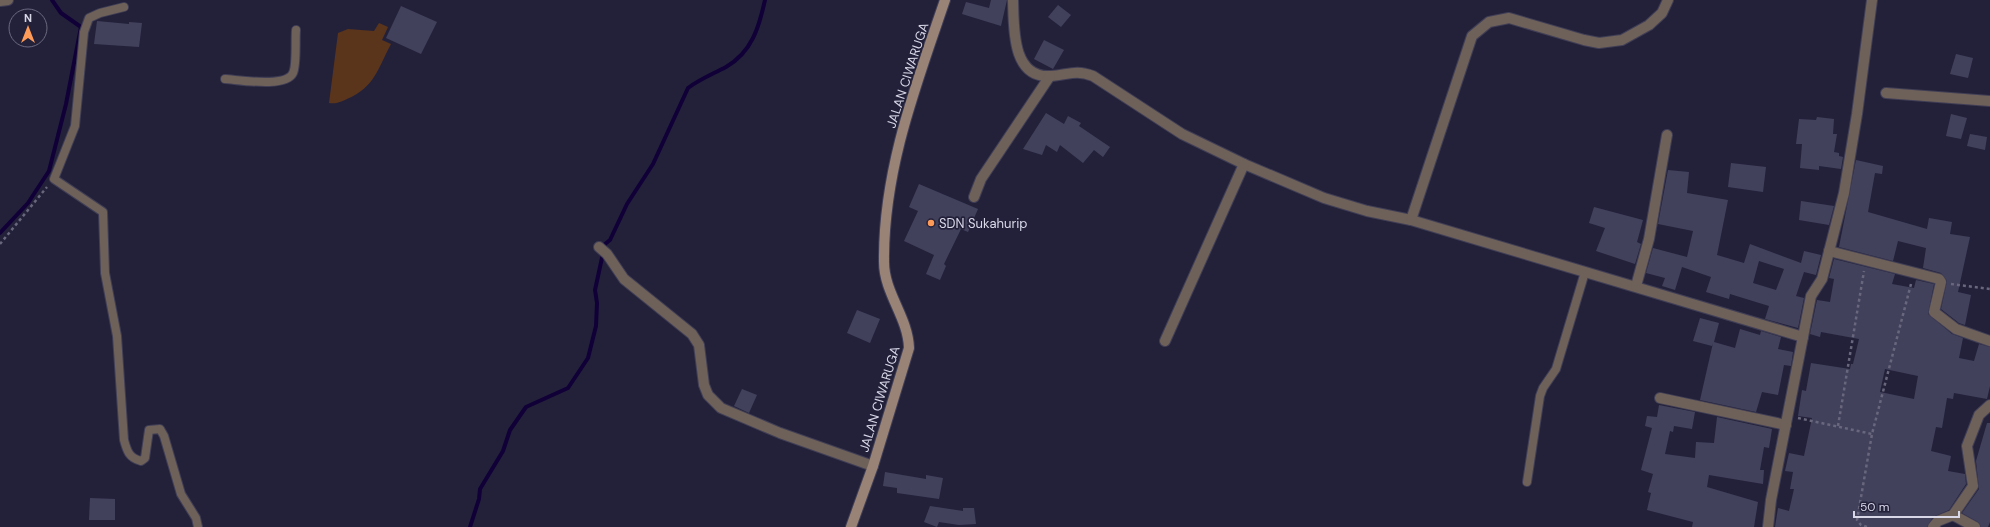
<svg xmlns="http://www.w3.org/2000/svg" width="1990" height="527" font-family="'DM Sans',sans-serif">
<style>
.green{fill:#5a351b}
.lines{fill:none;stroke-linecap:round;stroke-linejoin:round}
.stream{stroke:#100037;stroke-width:4}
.building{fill:#42415c;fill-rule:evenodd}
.lane-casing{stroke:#403e56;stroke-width:10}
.street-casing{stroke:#403e56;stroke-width:12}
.secondary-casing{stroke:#403e56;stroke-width:12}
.path{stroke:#68677d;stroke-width:2.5;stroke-dasharray:3 3;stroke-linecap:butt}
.lane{stroke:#6e6159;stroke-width:8}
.street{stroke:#6e6159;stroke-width:10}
.secondary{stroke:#988376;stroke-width:10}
.poi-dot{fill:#fe9b58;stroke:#23213a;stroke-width:1.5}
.labels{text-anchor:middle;stroke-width:3.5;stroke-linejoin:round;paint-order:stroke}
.street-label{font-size:13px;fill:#d7d7e8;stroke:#23213a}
.poi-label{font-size:13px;fill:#d7d7e8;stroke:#23213a;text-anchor:start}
</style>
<rect width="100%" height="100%" fill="#23213a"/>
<!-- green -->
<path class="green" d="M 379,23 L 388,27 L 382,40 L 391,44 C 378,68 375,87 347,99 C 340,102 337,104 329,103 L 338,33 L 348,29 L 374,31 Z"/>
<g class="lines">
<!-- stream -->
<g class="stream">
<polyline points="0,233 28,203 49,171 66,104 81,27 61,13 52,0"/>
<path d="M 470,527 L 479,499 L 480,489 L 503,451 L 510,430 L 526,407 L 568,388 L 588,358 L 596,326 L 597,303 L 595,290 L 605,244 L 610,240 L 627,204 L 653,164 L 688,88 C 700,79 713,74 726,67 C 752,52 759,27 765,0"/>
</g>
</g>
<!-- building -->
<g class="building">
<polygon points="991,0 1007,0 1001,26 962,14 966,2 989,8"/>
<polygon points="1058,5 1071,15 1061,27 1048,17"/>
<polygon points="401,6 437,22 421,54 386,38"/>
<polygon points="97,21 129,24 129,22 142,23 139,47 94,44"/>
<polygon points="1044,40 1064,50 1053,69 1034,59"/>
<polygon points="1956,54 1973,58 1968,78 1950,74"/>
<polygon points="1046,113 1064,124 1068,116 1081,123 1079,126 1110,147 1103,157 1094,150 1083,163 1060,145 1057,152 1046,145 1042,155 1023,149"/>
<polygon points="1951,114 1967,118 1961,139 1946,136"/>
<polygon points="1817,117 1834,119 1833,134 1837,134 1834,152 1839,153 1839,156 1843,157 1841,169 1819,166 1819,170 1800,168 1802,144 1796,144 1799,119 1816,120"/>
<polygon points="1970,134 1987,137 1985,150 1967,146"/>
<polygon points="1856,160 1883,166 1882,174 1875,173 1868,212 1927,229 1929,218 1952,222 1950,234 1970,237 1958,292 1971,295 1965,325 1959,323 1941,309 1947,281 1941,273 1923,268 1926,248 1898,241 1893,261 1839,247"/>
<polygon points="1731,163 1766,167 1763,192 1728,187"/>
<path d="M 1668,170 L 1689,172 L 1687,193 L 1728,200 L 1717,255 L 1744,263 L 1750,244 L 1801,263 L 1804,251 L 1821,255 L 1816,275 L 1804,272 L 1796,296 L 1804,298 L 1798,328 L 1765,319 L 1769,306 L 1730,294 L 1729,299 L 1706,292 L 1711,277 L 1682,267 L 1675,290 L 1662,286 L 1665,278 L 1646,273 L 1653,248 L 1687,257 L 1693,231 L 1658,224 ZM 1759,261 L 1784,269 L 1776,290 L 1753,283 Z"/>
<polygon points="919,184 978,209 968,232 961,229 944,264 946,266 940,280 926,274 934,255 904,241 918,211 909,207"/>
<polygon points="1801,201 1834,206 1829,225 1799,220"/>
<polygon points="1594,207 1643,220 1637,242 1641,244 1635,264 1596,251 1605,228 1589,223"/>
<path d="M 1834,259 L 1895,274 L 1892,284 L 1914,288 L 1916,280 L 1934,284 L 1928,314 L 1952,334 L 1963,338 L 1959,358 L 1974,361 L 1979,344 L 1990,347 L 1990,386 L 1987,399 L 1954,393 L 1953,399 L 1947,398 L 1942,428 L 1936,427 L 1931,451 L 1951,456 L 1948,471 L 1965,474 L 1966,484 L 1949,510 L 1933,517 L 1927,527 L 1775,527 L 1778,508 L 1789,511 L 1794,489 L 1790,489 L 1793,472 L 1785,471 L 1789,453 L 1804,456 L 1812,418 L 1798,416 L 1802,390 L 1806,391 L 1811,363 L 1850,369 L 1851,364 L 1853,364 L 1859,339 L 1821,332 L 1820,337 L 1810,334 L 1817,300 L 1830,302 L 1834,279 L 1829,278 ZM 1885,369 L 1918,376 L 1914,399 L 1880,392 Z"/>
<polygon points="857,310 880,319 870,343 847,333"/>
<polygon points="1700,318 1719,323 1714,342 1735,348 1740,329 1760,335 1761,331 1781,337 1778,349 1793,352 1791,366 1784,365 1778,395 1762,392 1756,412 1700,400 1713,343 1712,346 1693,341"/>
<polygon points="742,389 757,395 749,413 734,406"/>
<polygon points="1659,405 1695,412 1692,429 1674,426 1673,432 1670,431 1665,454 1695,458 1696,442 1714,443 1717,417 1772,429 1769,448 1764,447 1760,470 1764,470 1763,484 1709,475 1707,487 1758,502 1754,527 1692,527 1693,522 1647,510 1651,493 1648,492 1653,474 1641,470 1652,428 1645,426 1647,416 1657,417"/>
<polygon points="1987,423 1990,423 1990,522 1988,527 1981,527 1978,522 1962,513 1979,489 1976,461"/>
<polygon points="885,472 926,479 926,475 943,478 939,499 897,493 897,488 883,486"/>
<polygon points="90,498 115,499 115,520 89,520"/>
<polygon points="930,506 963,511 963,508 974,508 976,524 959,525 939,522 937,527 924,522"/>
</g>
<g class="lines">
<!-- lane casing -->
<g class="lane-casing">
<g id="lane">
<path d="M 124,7 L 100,13 L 89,18 L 84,32 L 75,126 L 54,179 L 103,212 L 105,273 L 117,336 L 124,440 C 127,451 129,458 141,461 L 145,458 L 149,430 L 160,429 L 164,436 L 181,494 L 196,518 L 198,527"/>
<path d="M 225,79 C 240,80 286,88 293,73 C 297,65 295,40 296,30"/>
<polyline points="1527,482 1540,396 1543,388 1556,369 1585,272"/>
</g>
</g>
<!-- street casing -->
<g class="street-casing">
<g id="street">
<path d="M 1013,0 C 1014,26 1011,79 1051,76 C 1068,75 1075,69 1093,76 L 1182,134 L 1244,164 L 1324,198 L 1367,211 L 1411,220 L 1803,337"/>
<polyline points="0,1 8,0"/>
<polyline points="1886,93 1990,101"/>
<polyline points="974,197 981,179 1050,76"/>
<polyline points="1411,220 1472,36 1489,22 1509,18 1584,40 1599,43 1622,40 1649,25 1662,13 1668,0"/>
<polyline points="599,247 607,254 624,279 692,334 699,345 704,385 708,395 721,408 780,433 873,466"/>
<polyline points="1829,251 1939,279 1941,282 1934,312 1956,329 1990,341"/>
<polyline points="1636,286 1649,239 1667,135"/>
<polyline points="1165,341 1244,164"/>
<polyline points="1660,398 1786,425"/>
<polyline points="1953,515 1975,527"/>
<polyline points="1768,527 1771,500 1811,296 1822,279 1844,193 1857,114 1872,0"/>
<polyline points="1933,527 1938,521 1953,515 1973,486 1967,446 1979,415 1990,405"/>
</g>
</g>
<!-- secondary casing -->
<g class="secondary-casing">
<path id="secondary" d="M 851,527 L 873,466 L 909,348 C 908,317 884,293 884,262 C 883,170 916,85 945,0"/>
</g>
<!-- path -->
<g class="path">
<polyline points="0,244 47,187"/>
<polyline points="1951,284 1990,289"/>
<polyline points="1798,418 1872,434"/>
<polyline points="1838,426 1864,271"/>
<polyline points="1867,527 1861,525 1857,520 1872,434 1911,284"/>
</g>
<!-- lane -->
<use href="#lane" class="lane"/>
<!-- street -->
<use href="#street" class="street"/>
<!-- secondary -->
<use href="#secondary" class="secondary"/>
</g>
<!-- markers -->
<circle class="poi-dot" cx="931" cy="223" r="4"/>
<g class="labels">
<!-- street labels -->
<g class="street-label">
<text transform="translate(907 75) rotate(-72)" y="5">JALAN CIWARUGA</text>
<text transform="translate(879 399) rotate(-73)" y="5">JALAN CIWARUGA</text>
</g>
<!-- poi labels -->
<g class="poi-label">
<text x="939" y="228">SDN Sukahurip</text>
</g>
</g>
<!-- north arrow -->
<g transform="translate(28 28)"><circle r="19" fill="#23213a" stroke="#6b6a80"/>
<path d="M0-3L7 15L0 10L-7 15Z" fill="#fe9b58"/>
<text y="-6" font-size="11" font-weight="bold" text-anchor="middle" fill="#d7d7e8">N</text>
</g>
<!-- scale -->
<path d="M1854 511v6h105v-6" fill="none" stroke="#d7d7e8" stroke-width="2"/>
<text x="1860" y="511" font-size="12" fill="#d7d7e8" stroke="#23213a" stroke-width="3" paint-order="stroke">50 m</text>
</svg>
